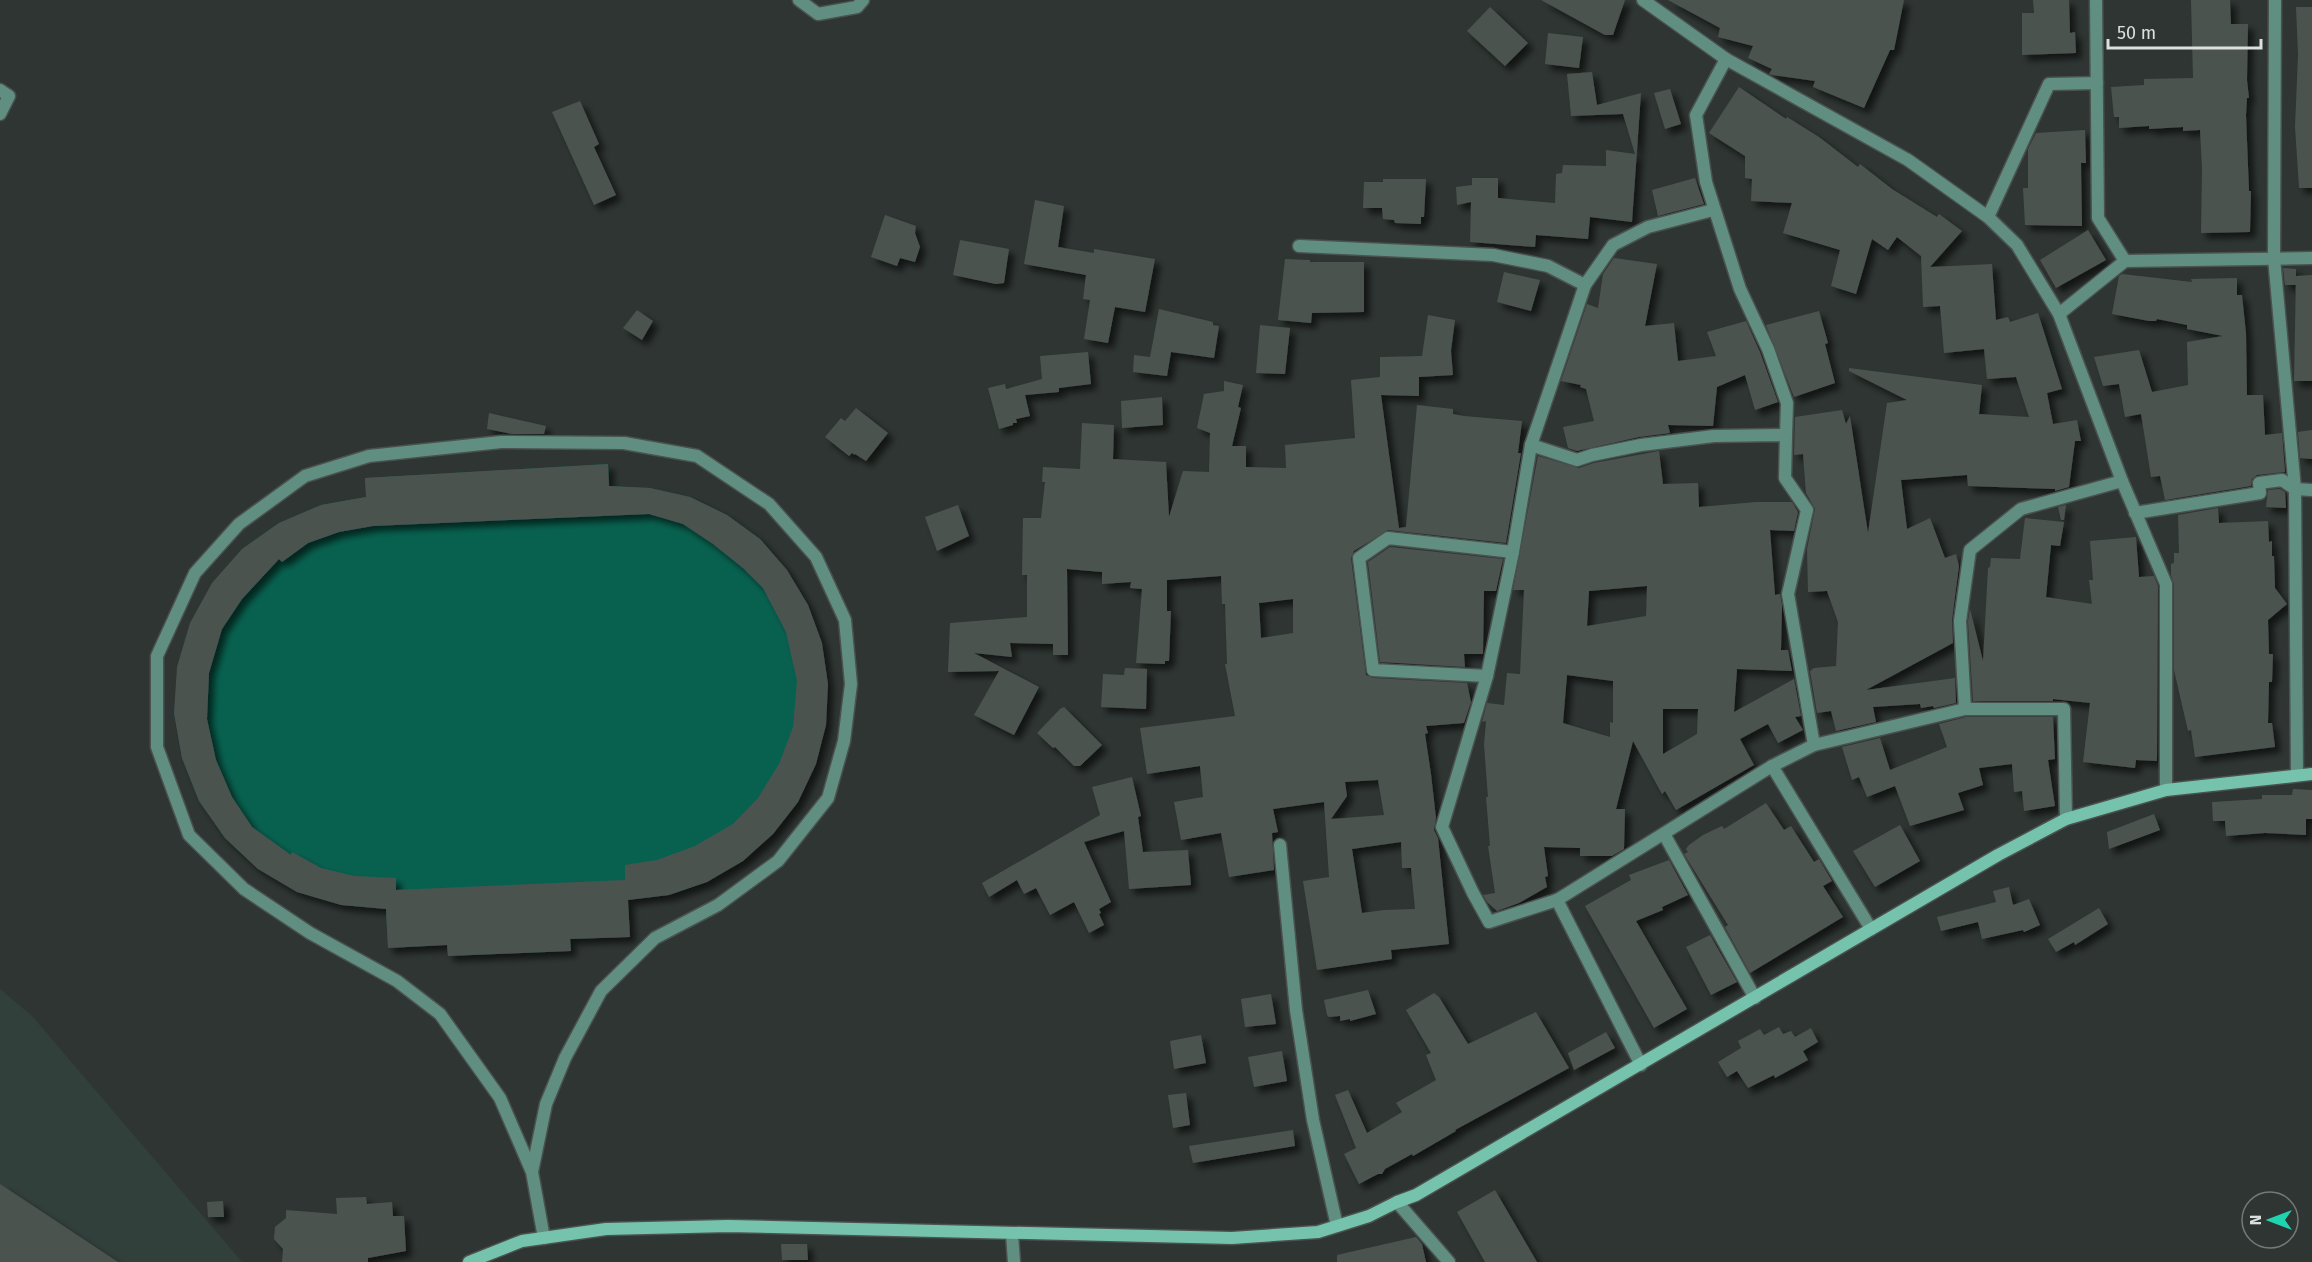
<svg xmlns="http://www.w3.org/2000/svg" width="2312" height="1262" font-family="'Fira Sans',sans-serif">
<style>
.built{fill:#32403c}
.green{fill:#08614f}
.building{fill:#4b5350;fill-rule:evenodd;filter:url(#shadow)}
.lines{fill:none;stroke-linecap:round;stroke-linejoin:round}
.minor-casing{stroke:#4a514e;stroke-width:15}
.secondary-casing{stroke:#4a514e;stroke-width:15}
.minor{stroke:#608f81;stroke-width:12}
.secondary{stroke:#76c3ad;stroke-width:12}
</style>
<defs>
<filter id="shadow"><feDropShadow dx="5.5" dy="5.5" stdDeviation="3" flood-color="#0009"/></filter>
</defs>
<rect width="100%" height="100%" fill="#2e3532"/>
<!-- built -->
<polygon class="built" points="0,989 32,1016 242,1262 0,1262"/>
<!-- green -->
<polygon class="green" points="608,464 610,486 650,488 690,497 727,515 760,539 787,570 808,605 822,643 798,802 773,834 743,861 707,882 669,895 628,900 630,937 571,939 571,951 448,956 447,945 388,948 386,909 341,905 297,892 258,869 225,838 199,801 182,758 174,713 242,549 279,523 321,505 366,497 365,478"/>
<!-- building -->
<g class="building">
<polygon points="1541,0 1625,0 1613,35 1605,35"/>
<polygon points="1668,0 1904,0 1894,50 1890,50 1864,108 1813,87 1815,81 1772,75 1769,74 1772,69 1748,58 1753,46 1718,37 1720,28"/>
<polygon points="2033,0 2069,0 2070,33 2075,32 2076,53 2022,55 2022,13 2034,13"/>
<polygon points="2191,0 2230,0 2231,24 2248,24 2247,80 2249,98 2247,98 2246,115 2249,191 2251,191 2250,232 2201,233 2202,168 2200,130 2183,131 2183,127 2149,129 2149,126 2119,128 2119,117 2114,117 2111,87 2144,85 2144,79 2193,78"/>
<polygon points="1490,7 1528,43 1505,66 1467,31"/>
<polygon points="2296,7 2312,7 2312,188 2299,188 2295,127 2298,55"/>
<polygon points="1548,33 1583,37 1579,68 1545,64"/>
<polygon points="1592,72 1597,105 1641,93 1632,222 1590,217 1588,239 1536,235 1535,247 1470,242 1471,202 1457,205 1456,187 1472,185 1472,178 1498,178 1498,198 1555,203 1556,174 1562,173 1563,165 1606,166 1606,150 1635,154 1623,114 1571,116 1567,74"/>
<polygon points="1739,87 1786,119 1787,117 1819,137 1858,167 1860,164 1892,189 1937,217 1939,214 1962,231 1930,267 1992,264 1996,320 2008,317 2010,322 2038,313 2062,389 2047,393 2053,424 2077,420 2081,441 2075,441 2069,487 2055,491 2055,489 1968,486 1967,475 1901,480 1907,529 1930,518 1945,558 1956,554 1959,566 1952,620 1953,643 1866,690 1955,678 1956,703 1934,708 1933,706 1921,708 1920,704 1873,707 1876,722 1836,731 1831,711 1817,713 1810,671 1814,668 1836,666 1838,622 1827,591 1808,592 1807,549 1815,509 1806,493 1803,454 1794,455 1795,417 1842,410 1846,424 1850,416 1868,533 1887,403 1907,400 1849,371 1849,368 1982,385 1979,414 2029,417 2016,377 1987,379 1984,349 1944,353 1940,306 1923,307 1921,256 1897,237 1888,250 1872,239 1856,294 1831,286 1840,250 1783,233 1792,203 1751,201 1752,179 1745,178 1745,156 1709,133"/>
<polygon points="1670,89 1681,124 1665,129 1654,93"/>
<polygon points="580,101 599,144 594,147 616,195 594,205 552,112"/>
<polygon points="2085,130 2086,163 2081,163 2082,226 2025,225 2023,188 2028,188 2028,149 2036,133"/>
<polygon points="1695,178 1704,204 1658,216 1652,190"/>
<polygon points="1383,179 1426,179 1424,217 1421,217 1421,224 1395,223 1394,220 1383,219 1382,208 1363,208 1364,182 1383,182"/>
<polygon points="1035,200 1064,206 1058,247 1094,253 1094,249 1155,259 1145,312 1115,307 1108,343 1084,339 1090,300 1083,299 1086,275 1024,264"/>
<polygon points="885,215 916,226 915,233 920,247 915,262 900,258 897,266 871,257"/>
<polygon points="2088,230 2106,260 2056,288 2040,260"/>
<polygon points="960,240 1009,249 1004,283 996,284 953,275"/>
<polygon points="1614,258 1657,264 1645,326 1674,323 1678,361 1716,356 1707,332 1746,321 1760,352 1778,402 1755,410 1745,375 1717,387 1713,426 1668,425 1670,433 1639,437 1577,451 1568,448 1563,427 1594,421 1586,389 1580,387 1581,385 1561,381 1587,304 1598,308 1603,274"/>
<polygon points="1285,259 1310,260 1310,262 1364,262 1364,312 1312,313 1311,323 1278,320"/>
<polygon points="2283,268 2296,269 2296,285 2285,285"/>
<polygon points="1504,272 1540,280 1531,311 1497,302"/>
<polygon points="2122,274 2192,282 2191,279 2237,278 2237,295 2242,295 2246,333 2247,395 2263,395 2265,435 2282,433 2285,472 2257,475 2252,479 2251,486 2165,500 2160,476 2151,477 2141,414 2125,417 2119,384 2103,386 2094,357 2139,350 2152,392 2188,385 2187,342 2223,336 2187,329 2187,325 2157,319 2156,321 2149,321 2112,314 2119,276"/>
<polygon points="2312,275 2312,381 2294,381 2296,276"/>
<polygon points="1159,309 1213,322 1213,325 1219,326 1214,358 1171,352 1167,376 1133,372 1134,355 1150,357"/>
<polygon points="637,310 653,321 642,340 623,328"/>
<polygon points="1819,311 1828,343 1825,344 1835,383 1794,397 1766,325"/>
<path d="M 1428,315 L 1455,320 L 1451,351 L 1453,375 L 1419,377 L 1419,396 L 1381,395 L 1399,528 L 1406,527 L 1417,405 L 1453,409 L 1453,414 L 1464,416 L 1522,421 L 1518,453 L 1521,453 L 1506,543 L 1388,530 L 1354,551 L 1351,558 L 1366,675 L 1373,678 L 1467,683 L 1471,702 L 1464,723 L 1426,726 L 1428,733 L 1425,734 L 1431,774 L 1436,818 L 1434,830 L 1438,838 L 1449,944 L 1391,950 L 1392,959 L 1317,970 L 1303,881 L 1329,877 L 1324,802 L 1273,809 L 1278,832 L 1272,833 L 1274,870 L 1229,877 L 1221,833 L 1181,840 L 1174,802 L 1203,797 L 1200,766 L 1147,774 L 1140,728 L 1235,716 L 1225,664 L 1227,664 L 1225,604 L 1222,604 L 1221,576 L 1167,580 L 1167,611 L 1171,611 L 1169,661 L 1165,661 L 1165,664 L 1136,663 L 1142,589 L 1130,588 L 1131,582 L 1102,584 L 1102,572 L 1067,569 L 1068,655 L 1053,655 L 1053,644 L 1010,643 L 1012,657 L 974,653 L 1039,687 L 1014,735 L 974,715 L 999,671 L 948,672 L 950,623 L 1027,617 L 1027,575 L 1022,575 L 1023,518 L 1041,518 L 1045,482 L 1042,482 L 1043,467 L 1080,469 L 1082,423 L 1114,425 L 1113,459 L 1166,462 L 1169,517 L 1183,471 L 1209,472 L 1210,433 L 1197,428 L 1204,394 L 1224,391 L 1224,381 L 1243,385 L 1238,407 L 1241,408 L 1232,446 L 1246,446 L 1246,467 L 1286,468 L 1285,445 L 1355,438 L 1351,380 L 1380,377 L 1380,357 L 1422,356 ZM 1293,599 L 1293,633 L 1261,638 L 1259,603 ZM 1378,780 L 1384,815 L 1331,819 L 1347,796 L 1345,782 ZM 1401,842 L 1402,868 L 1411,868 L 1415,909 L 1384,910 L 1362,913 L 1352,849 Z"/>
<polygon points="1260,325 1290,328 1285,374 1256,373"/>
<polygon points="1088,352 1091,384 1059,388 1059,392 1025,395 1030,416 1016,419 1017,423 1013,423 1013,425 999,429 988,388 1005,384 1006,389 1042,379 1040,356"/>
<polygon points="1162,397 1163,425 1122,428 1121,401"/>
<polygon points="856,408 888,433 866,461 855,454 855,455 852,453 849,456 825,437 841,418 845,421"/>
<polygon points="489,413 546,426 544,434 512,434 487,429"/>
<polygon points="2312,430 2312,459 2300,458 2298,432"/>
<path d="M 1659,451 L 1663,484 L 1698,483 L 1699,507 L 1756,502 L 1792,502 L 1798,512 L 1794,531 L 1770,530 L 1775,595 L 1780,594 L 1782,606 L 1781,650 L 1788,650 L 1792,671 L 1737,669 L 1734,712 L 1794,679 L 1801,716 L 1795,717 L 1803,730 L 1778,743 L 1768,724 L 1740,739 L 1754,765 L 1676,810 L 1665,791 L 1662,794 L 1633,741 L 1616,809 L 1625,809 L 1624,849 L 1612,856 L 1580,856 L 1580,848 L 1544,847 L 1548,876 L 1545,877 L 1547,887 L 1519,903 L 1497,911 L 1487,902 L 1483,895 L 1495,893 L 1488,846 L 1490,846 L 1486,797 L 1488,797 L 1484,745 L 1486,721 L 1482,722 L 1487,703 L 1504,705 L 1507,673 L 1520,674 L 1524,590 L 1513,590 L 1538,456 L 1579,468 L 1594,463 ZM 1647,586 L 1646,616 L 1587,626 L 1589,591 ZM 1567,675 L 1613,681 L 1613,723 L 1610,722 L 1610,737 L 1563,723 ZM 1663,709 L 1698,709 L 1697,734 L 1663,754 Z"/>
<path d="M 608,464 L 609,486 L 650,488 L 690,497 L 727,515 L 760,539 L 787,570 L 808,605 L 822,643 L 828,684 L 826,725 L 816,764 L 798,802 L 773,834 L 743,861 L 707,882 L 669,895 L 628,900 L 630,937 L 570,939 L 571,951 L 448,956 L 447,945 L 388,948 L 386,909 L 341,905 L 297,892 L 258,869 L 225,838 L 199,801 L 182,758 L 174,713 L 177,667 L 190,623 L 212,583 L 242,549 L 279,523 L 321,505 L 366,497 L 365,478 ZM 649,514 L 683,524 L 713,544 L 743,568 L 763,588 L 786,632 L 797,681 L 793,727 L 779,764 L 758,798 L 733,824 L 695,846 L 657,860 L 625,865 L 625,880 L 396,890 L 396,878 L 354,876 L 321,868 L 292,852 L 291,855 L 252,827 L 232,797 L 216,760 L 207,719 L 209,673 L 222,629 L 242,599 L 279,559 L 282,562 L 308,543 L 339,532 L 373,526 Z"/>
<polygon points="2280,489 2285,492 2286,508 2266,507 2268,490"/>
<polygon points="958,505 969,536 937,551 925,517"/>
<polygon points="2066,505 2064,520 2061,520 2058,507"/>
<polygon points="2218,508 2219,523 2268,521 2269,542 2272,541 2272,556 2274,556 2275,588 2287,604 2268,620 2269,654 2273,654 2272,682 2269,682 2268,723 2272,723 2275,747 2195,757 2191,730 2188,731 2174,670 2174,584 2171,575 2171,564 2174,563 2174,553 2179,553 2178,515"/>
<polygon points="2025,518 2064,522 2060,546 2051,545 2046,597 2092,604 2089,580 2093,580 2090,541 2136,537 2139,577 2154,576 2158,586 2157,761 2136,760 2135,768 2083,762 2090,703 2053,699 2053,701 1973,701 1968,621 1970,609 1983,661 1988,568 1990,567 1991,558 2020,559"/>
<polygon points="1390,547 1503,559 1496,591 1484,591 1483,654 1464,654 1465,667 1380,662 1368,562"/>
<polygon points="1125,668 1147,669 1146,709 1101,707 1103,674 1124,675"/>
<polygon points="1064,707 1102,745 1080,766 1074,766 1055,747 1053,748 1037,733 1060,709"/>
<polygon points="1966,717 2053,717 2055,759 2048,760 2055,806 2024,811 2022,791 2014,792 2012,764 1979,768 1983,785 1958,793 1964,810 1910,826 1895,786 1867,797 1859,777 1852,780 1842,747 1880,738 1890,770 1947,747 1939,724"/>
<polygon points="1132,777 1141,816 1138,817 1143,852 1188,850 1191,885 1129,889 1124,831 1084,842 1111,902 1099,909 1101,913 1099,914 1104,925 1089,933 1074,902 1050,915 1036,888 1024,894 1017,880 989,897 982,883 1100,815 1092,787"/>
<polygon points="2293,789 2312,790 2312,819 2306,819 2306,835 2265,833 2226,836 2225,821 2213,821 2212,802 2262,799 2262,795 2292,795"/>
<polygon points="1766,803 1784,830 1791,826 1814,862 1819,859 1832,881 1823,886 1843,917 1750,973 1725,927 1728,925 1684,854 1688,852 1686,849 1689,845 1703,835 1722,826 1724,829"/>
<polygon points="2154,814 2160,830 2109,849 2107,832"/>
<polygon points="1900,825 1920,861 1875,887 1853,851"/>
<polygon points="1669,860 1688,895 1662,907 1663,910 1636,921 1687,1009 1654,1028 1585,906 1631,880 1629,875"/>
<polygon points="2009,887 2013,905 2029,899 2040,925 2024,932 2023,930 1982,939 1978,922 1941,931 1937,917 1996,902 1993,891"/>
<polygon points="2099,908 2108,924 2075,945 2074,942 2056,952 2048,939"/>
<polygon points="1710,935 1737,982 1711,995 1686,947"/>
<polygon points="1368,990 1376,1014 1350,1021 1350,1019 1340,1021 1340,1016 1329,1017 1327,1015 1324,1000"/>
<polygon points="1434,993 1439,997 1468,1044 1536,1012 1569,1068 1455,1130 1456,1131 1413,1156 1412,1154 1385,1169 1382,1174 1378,1174 1359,1184 1344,1154 1356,1148 1335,1095 1348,1090 1367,1133 1402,1112 1396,1103 1436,1080 1426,1055 1431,1053 1406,1010"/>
<polygon points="1271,994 1276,1024 1245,1027 1241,999"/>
<polygon points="1779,1027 1783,1034 1791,1031 1795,1037 1811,1028 1818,1042 1803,1051 1808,1060 1775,1078 1774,1075 1748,1088 1737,1071 1727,1077 1718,1062 1741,1048 1738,1041 1760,1029 1764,1035"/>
<polygon points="1606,1032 1615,1048 1574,1070 1568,1053"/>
<polygon points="1201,1035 1206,1063 1174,1069 1170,1041"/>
<polygon points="1282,1051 1287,1081 1254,1087 1248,1057"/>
<polygon points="1186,1093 1190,1125 1173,1128 1168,1095"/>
<polygon points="1293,1130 1295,1146 1193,1163 1189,1146"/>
<polygon points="0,1184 118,1262 0,1262"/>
<polygon points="1495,1190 1537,1262 1485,1262 1457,1212"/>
<polygon points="366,1197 367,1204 392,1202 393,1216 404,1216 406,1251 368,1258 368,1262 282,1262 283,1249 274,1239 275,1227 286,1218 286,1210 337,1214 336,1198"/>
<polygon points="223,1201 224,1217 208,1217 207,1202"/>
<polygon points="1416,1237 1422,1244 1426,1262 1337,1262 1337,1255"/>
<polygon points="781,1244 807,1244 808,1260 782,1260"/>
</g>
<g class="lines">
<!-- minor casing -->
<g class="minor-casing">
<g id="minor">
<polyline points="799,0 818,14 857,7 863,0"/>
<polyline points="1643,0 1726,59 1908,160 1988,217 2017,245 2059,314 2122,481 2166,584 2166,790"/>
<polyline points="2096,0 2098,218 2125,261 2312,258"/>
<polyline points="2275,0 2274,258 2295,489 2297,775"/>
<polyline points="1726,59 1696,115 1706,182 1740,289 1768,349 1787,403 1786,435"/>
<polyline points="0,90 9,96 0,114"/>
<polyline points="1988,217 2049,84 2097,83"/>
<polyline points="1299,246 1493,255 1548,266 1585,285"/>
<polyline points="2059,314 2125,261"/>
<polyline points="1531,445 1585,285 1613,245 1648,227 1713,210"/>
<polyline points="2135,513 2260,493 2259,483 2282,480 2295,489 2312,490"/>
<polyline points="1487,676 1373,670 1359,558 1388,538 1513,552"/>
<polyline points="1965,709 1960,621 1970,550 2021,509 2122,481"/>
<polyline points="1772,766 1871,929"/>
<polyline points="1664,834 1755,998"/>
<polyline points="1280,845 1296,1010 1313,1120 1337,1226"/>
<polyline points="1557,900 1772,766 1814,745 1965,709 2064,709 2066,819"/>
<polyline points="1641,1065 1557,900 1489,922 1473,893 1442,827 1487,676 1513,552 1531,445 1577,460 1592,455 1641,445 1714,436 1786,435 1785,478 1807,510 1788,594 1814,745"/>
<polyline points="532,1172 546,1104 565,1058 601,991 655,938 718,905 778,861 828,798 844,741 851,684 845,620 816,557 769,504 697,456 624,443 501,442 369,456 305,476 239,524 195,573 157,656 157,747 189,835 244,889 310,933 397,981 440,1014 500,1098 532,1172 544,1238"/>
<polyline points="1397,1202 1449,1262"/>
<polyline points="1012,1234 1014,1262"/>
</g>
</g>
<!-- secondary casing -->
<g class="secondary-casing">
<polyline id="secondary" points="469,1262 522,1241 606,1229 728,1226 1232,1238 1318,1232 1369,1216 1397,1202 1416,1195 1998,855 2066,819 2166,790 2312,774"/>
</g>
<!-- minor -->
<use href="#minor" class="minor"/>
<!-- secondary -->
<use href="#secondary" class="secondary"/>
</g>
<!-- north arrow -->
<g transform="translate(2270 1220) rotate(270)"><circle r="28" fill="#2e3532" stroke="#747a77" stroke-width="1.5"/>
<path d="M0-4.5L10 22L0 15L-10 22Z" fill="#1fd5b0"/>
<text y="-9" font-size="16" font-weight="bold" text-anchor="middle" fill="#dce1df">N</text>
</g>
<!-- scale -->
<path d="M2108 39v9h153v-9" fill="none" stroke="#dce1df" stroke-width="3"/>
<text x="2117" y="39" font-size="18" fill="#dce1df" stroke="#2e3532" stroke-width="4.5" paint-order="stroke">50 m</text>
</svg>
